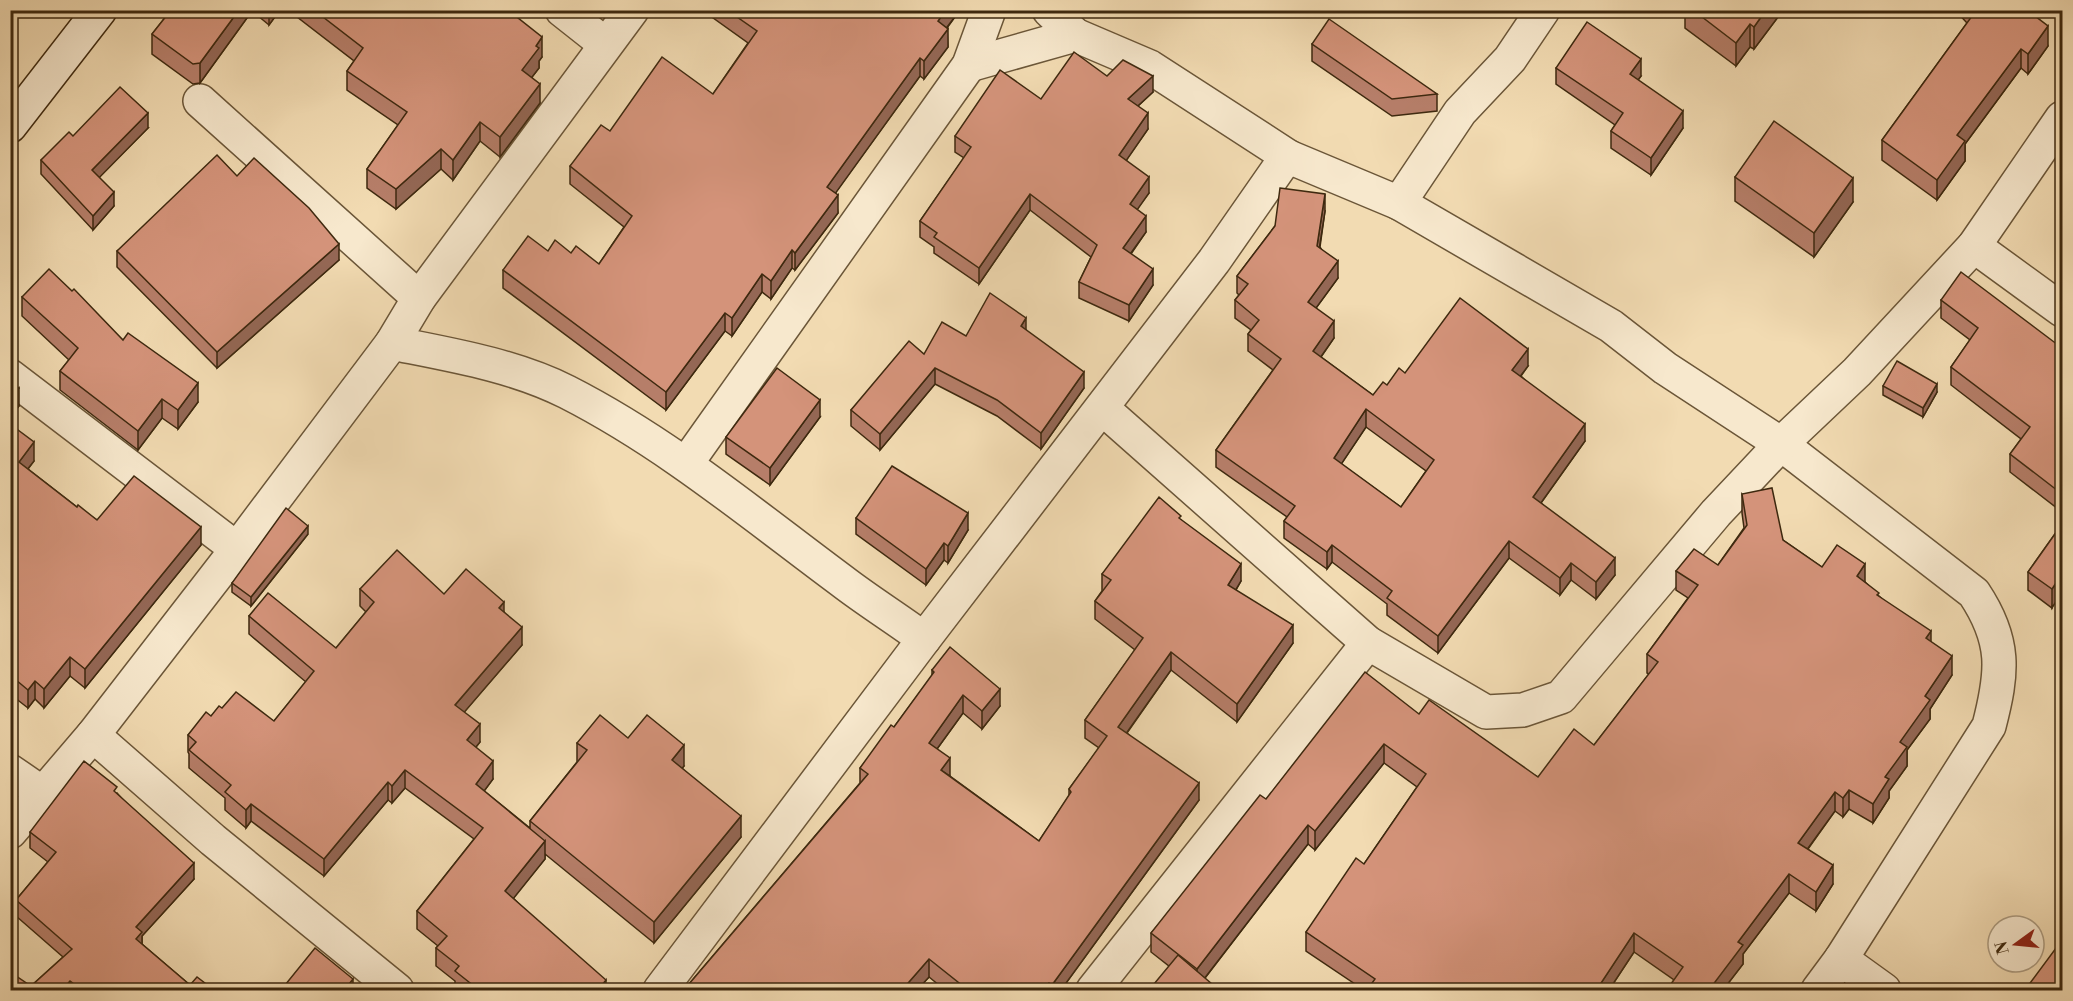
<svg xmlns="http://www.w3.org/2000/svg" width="2073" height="1001" font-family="'Libre Bodoni',serif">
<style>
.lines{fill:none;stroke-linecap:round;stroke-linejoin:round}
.street-casing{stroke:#6b5638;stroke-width:36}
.secondary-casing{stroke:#3e290f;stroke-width:36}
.street{stroke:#f7e8cd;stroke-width:33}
.secondary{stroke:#f7e8cd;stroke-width:33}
.wall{fill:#b67e69;stroke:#3e290f;stroke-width:1.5;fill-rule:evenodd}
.shaded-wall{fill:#946755;stroke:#3e290f;stroke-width:1.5}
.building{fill:#d4937a;stroke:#3e290f;stroke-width:1.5;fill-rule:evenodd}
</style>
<rect width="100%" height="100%" fill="#f2dbb2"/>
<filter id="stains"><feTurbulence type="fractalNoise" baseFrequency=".00333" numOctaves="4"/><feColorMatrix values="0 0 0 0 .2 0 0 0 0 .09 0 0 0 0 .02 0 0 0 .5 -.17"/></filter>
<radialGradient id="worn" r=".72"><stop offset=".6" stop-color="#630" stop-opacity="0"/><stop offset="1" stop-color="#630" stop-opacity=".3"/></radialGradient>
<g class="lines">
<!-- street casing -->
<g class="street-casing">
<g id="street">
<polyline points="562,10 605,44"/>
<polyline points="1049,10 1075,35"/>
<path d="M 969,65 L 1075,35 L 1150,67 L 1289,157 L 1399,203 L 1611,326 L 1665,368 L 1781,444 L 1974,593 C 2006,641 2003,672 1989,726 L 1841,959 L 1818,990"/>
<polyline points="200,101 419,298"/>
<polyline points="1399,203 1460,112 1510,59 1543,10"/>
<polyline points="1974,246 2062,310"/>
<path d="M 392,343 C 452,355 513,365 567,392 C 667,443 753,515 842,581 C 868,601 897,619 924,639"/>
<polyline points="10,376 237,549"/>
<polyline points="1102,408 1368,643 1486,712 1523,710 1561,697 1716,513 1781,444 1857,372 1974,246 2062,118"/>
<polyline points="686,464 969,65 989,10"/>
<polyline points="93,735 213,840 397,990"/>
<polyline points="10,771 42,793"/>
<polyline points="10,832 93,735 237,549 392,343 419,298 632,10"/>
<polyline points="1841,959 1884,990"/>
<polyline points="660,990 924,639 1214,261 1283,162 1289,157"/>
<polyline points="1093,990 1368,643"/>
</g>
</g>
<!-- secondary casing -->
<g class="secondary-casing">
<polyline id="secondary" points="10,126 100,10"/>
</g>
<!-- street -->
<use href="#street" class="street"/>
<!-- secondary -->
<use href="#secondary" class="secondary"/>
</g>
<!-- wall -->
<g class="wall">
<polygon points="171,10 280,10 269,25 252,11 200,83 193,84 152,54 152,34"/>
<polygon points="288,10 508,10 542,57 539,61 539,68 532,77 540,103 500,157 480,141 453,180 441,169 396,209 367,188 367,169 398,125 347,90 347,71 354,61"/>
<polygon points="702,10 960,10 947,28 948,47 924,79 920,76 835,193 838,213 795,270 792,268 771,299 762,292 732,336 725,331 666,410 503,288 503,270 548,251 571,253 599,264 624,227 570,184 570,166 610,131 713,94 748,43"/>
<polygon points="1685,10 1778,10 1778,17 1754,49 1750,47 1736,66 1685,28"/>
<polygon points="1955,10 2039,10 2035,17 2048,46 2028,74 2021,68 1965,144 1965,161 1937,200 1882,160 1882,140 1967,23"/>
<polygon points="1312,44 1437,94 1437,111 1392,116 1312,61"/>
<polygon points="1556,68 1641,76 1638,80 1683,128 1651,175 1611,148 1611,131 1615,125 1556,84"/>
<polygon points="1107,76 1153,92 1138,106 1148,129 1126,160 1149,193 1137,209 1146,232 1131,254 1153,285 1129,321 1079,298 1079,282 1091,257 1030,210 979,284 934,253 934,247 920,237 920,221 964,158 955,152 955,136 1041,99"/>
<polygon points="148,128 99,177 114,206 93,230 41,174 41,160 73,136"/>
<polygon points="237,176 339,260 217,368 117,267 117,251"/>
<polygon points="1735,177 1853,202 1814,257 1735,201"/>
<path d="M 1325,211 L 1320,247 L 1338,278 L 1316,308 L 1334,338 L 1321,357 L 1373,395 L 1405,373 L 1528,366 L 1521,376 L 1585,441 L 1541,503 L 1615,575 L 1596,599 L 1571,580 L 1560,595 L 1509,558 L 1438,653 L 1387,615 L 1387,604 L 1332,562 L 1327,569 L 1284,538 L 1284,521 L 1287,517 L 1216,467 L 1216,450 L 1273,370 L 1248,351 L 1248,334 L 1251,330 L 1235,318 L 1235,300 L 1239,295 L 1237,293 L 1237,276 L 1275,226 ZM 1366,427 L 1426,471 L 1401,507 L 1341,464 Z"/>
<polygon points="22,297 123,340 198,402 178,429 162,418 138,450 60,390 60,371 69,360 22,316"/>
<polygon points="1941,300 2062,348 2062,512 2010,472 2010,454 2021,439 1951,385 1951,367 1970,340 1941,318"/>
<polygon points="1026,330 1084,388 1041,449 997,416 935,384 880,450 851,426 851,410 924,354 966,336"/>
<polygon points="10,381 19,406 11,417 13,426 34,461 28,469 77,507 97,520 201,545 85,688 70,676 44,708 35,699 28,708 10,694"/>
<polygon points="1883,386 1937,392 1923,417 1883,395"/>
<polygon points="820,417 770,485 726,454 726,437"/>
<polygon points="1742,494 1783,540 1822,567 1865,582 1879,596 1931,642 1952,675 1930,709 1930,719 1907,750 1907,766 1889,791 1889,798 1873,823 1849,809 1843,817 1835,811 1808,849 1833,884 1816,911 1789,893 1743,954 1743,964 1723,990 1671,990 1671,984 1674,980 1634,952 1609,990 1364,990 1306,951 1306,932 1364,864 1417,787 1384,763 1315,850 1308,844 1205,978 1169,966 1151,952 1151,933 1266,799 1419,714 1538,777 1594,745 1649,674 1647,673 1647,654 1688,598 1676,590 1676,571 1718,565 1744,528 1742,513"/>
<polygon points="856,518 968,530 948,563 944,560 926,585 856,534"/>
<polygon points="1181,520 1241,581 1236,590 1293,643 1237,722 1171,670 1127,733 1199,800 1061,990 945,990 929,977 917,990 689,990 689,984 860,783 860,768 894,727 932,676 932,670 1000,706 982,729 963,713 937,749 950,776 1039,841 1069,796 1069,789 1099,748 1085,738 1085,720 1135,650 1095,619 1095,601 1102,591 1102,574"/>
<polygon points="2062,524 2052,608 2028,590 2028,572"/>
<polygon points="308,534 251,606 232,592 232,583"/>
<polygon points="360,589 444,594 504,612 522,645 464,712 480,742 476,747 493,779 484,791 530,828 530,821 577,762 577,743 628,738 684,766 682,768 741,837 654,943 545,854 545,859 513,898 606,990 458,990 455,988 455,981 436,966 436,948 438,946 417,929 417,911 474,839 405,788 392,803 388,800 324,876 251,821 246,828 225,810 225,798 189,768 189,754 188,752 188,735 211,716 222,708 274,721 306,682 249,634 249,616 336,648 366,612 360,606"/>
<polygon points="117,793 194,879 142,936 142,944 190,985 214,990 10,990 31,986 63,957 16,916 16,900 48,862 30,848 30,832"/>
</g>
<!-- shaded-wall -->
<g class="shaded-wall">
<polygon points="239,10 252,10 252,11 200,83 200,63"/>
<polygon points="269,10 280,10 269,25"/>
<polygon points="946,10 960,10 938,39 938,21"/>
<polygon points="1766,10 1778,10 1778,17 1754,49 1754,27"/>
<polygon points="2026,10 2039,10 2026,30"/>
<polygon points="1750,24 1750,47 1736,66 1736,43"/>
<polygon points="2048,26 2048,46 2028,74 2028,54"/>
<polygon points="948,29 948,47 924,79 924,61"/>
<polygon points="542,37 542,57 539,61 539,68 522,90 522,70 536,46"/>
<polygon points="2021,49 2021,68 1965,144 1965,161 1937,200 1937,180 1957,135"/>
<polygon points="920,58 920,76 827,205 827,187"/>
<polygon points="1641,59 1641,76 1630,91 1630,74"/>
<polygon points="1153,76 1153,92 1128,115 1128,99"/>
<polygon points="540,84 540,103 500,157 500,137"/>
<polygon points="1683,111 1683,128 1651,175 1651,158"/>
<polygon points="148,113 148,128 92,185 92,170"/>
<polygon points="1148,113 1148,129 1119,171 1119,155"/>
<polygon points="480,122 480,141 453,180 453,160"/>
<polygon points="441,149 441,169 396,209 396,189"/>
<polygon points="1149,177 1149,193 1130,220 1130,204"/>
<polygon points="1853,178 1853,202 1814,257 1814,233"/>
<polygon points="114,192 114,206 93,230 93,216"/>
<polygon points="1030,194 1030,210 979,284 979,268"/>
<polygon points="1325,194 1325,211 1317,263 1317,246"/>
<polygon points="838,195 838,213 795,270 795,253"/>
<polygon points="1146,216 1146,232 1123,264 1123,248"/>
<polygon points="339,244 339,260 217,368 217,352"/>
<polygon points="792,250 792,268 771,299 771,281"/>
<polygon points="1338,261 1338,278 1308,319 1308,302"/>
<polygon points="1153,269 1153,285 1129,321 1129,305"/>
<polygon points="762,274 762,292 732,336 732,318"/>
<polygon points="725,313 725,331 666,410 666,392"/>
<polygon points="1026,318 1026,334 1021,326"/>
<polygon points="1334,321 1334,338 1313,368 1313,351"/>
<polygon points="1528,349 1528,366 1512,387 1512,370"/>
<polygon points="935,368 935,384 880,450 880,434"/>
<polygon points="1084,372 1084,388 1041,449 1041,433"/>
<polygon points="198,383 198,402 178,429 178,410"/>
<polygon points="1937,384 1937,392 1923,417 1923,408"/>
<polygon points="19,388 19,406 10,417 10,399"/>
<polygon points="162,399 162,418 138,450 138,431"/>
<polygon points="820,400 820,417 770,485 770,468"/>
<polygon points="1366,409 1366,427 1334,475 1334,458"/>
<polygon points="1585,424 1585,441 1533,514 1533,497"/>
<polygon points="34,442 34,461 19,480 19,462"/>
<polygon points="968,513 968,530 948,563 948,546"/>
<polygon points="308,526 308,534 251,606 251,597"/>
<polygon points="201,527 201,545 85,688 85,669"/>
<polygon points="1509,541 1509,558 1438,653 1438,636"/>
<polygon points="944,543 944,560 926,585 926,569"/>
<polygon points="1332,545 1332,562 1327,569 1327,552"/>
<polygon points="1615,558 1615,575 1596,599 1596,582"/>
<polygon points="1571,563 1571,580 1560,595 1560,578"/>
<polygon points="1241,564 1241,581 1228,603 1228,585"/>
<polygon points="1865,564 1865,584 1857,576"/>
<polygon points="2062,574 2062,592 2052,608 2052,589"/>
<polygon points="504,602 504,620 499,608"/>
<polygon points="1293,625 1293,643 1237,722 1237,704"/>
<polygon points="522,627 522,645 455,723 455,705"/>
<polygon points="1931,631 1931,650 1926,638"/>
<polygon points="1171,652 1171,670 1118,745 1118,727"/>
<polygon points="1952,656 1952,675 1930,709 1930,719 1907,750 1907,766 1889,791 1889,798 1873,823 1873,804 1900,742 1925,696"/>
<polygon points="70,657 70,676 44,708 44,689"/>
<polygon points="35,681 35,699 28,708 28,690"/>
<polygon points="1000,689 1000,706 982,729 982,711"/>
<polygon points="963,695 963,713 929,760 929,743"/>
<polygon points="480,724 480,742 467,758 467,740"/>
<polygon points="1384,744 1384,763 1315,850 1315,831"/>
<polygon points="684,745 684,766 672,781 672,760"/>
<polygon points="950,758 950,776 941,770"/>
<polygon points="493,761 493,779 476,802 476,784"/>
<polygon points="405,770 405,788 392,803 392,786"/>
<polygon points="388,782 388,800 324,876 324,859"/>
<polygon points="1199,783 1199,800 1061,990 1052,990 1052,985"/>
<polygon points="1849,790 1849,809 1843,817 1843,798"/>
<polygon points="1835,792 1835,811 1798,862 1798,843"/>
<polygon points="251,804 251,821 246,828 246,810"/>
<polygon points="741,816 741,837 654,943 654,922"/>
<polygon points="1308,825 1308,844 1197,988 1197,969"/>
<polygon points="545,841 545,859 505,909 505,891"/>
<polygon points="194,863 194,879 142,936 142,948 136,955 136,927"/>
<polygon points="1833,865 1833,884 1816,911 1816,892"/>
<polygon points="1789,874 1789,893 1743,954 1743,964 1723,990 1709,990 1738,942"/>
<polygon points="1634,933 1634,952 1609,990 1599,990 1599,986"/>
<polygon points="929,959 929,977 917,990 902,990"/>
<polygon points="353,979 353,990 349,984"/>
<polygon points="606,980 606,990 598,990"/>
<polygon points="70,981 70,990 62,990"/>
<polygon points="1049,983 1049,990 1044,990"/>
</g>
<!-- building -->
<g class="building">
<polygon points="171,10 239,10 200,63 193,64 152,34"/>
<polygon points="314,10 508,10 542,37 536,46 539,48 522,70 540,84 500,137 480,122 453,160 441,149 396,189 367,169 407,112 347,71 363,48"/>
<polygon points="727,10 946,10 938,21 948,29 924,61 920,58 827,187 838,195 795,253 792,250 771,281 762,274 732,318 725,313 666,392 503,270 528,236 548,251 555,240 571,253 576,246 599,264 632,216 570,166 601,125 610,131 662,57 713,94 757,31"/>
<polygon points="1693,10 1766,10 1754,27 1750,24 1736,43"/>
<polygon points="1974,10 2027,10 2048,26 2028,54 2021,49 1957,135 1965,141 1937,180 1882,140 1975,12"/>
<polygon points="1329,19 1437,94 1392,99 1312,44"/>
<polygon points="1587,22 1641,59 1630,74 1683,111 1651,158 1611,131 1623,113 1556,68"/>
<polygon points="1074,52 1107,76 1123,60 1153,76 1128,99 1148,113 1119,155 1149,177 1130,204 1146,216 1123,248 1153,269 1129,305 1079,282 1097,245 1030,194 979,268 934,237 937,233 920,221 971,147 955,136 1000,70 1041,99"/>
<polygon points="120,87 148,113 92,170 114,192 93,216 41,160 69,132 73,136"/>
<polygon points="1774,121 1853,178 1814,233 1735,177"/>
<polygon points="217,155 237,176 254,158 309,208 339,244 217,352 117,251"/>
<path d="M 1280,188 L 1325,194 L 1317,246 L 1338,261 L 1308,302 L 1334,321 L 1313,351 L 1373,395 L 1383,382 L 1387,385 L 1399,368 L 1405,373 L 1460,298 L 1528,349 L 1512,370 L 1585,424 L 1533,497 L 1615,558 L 1596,582 L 1571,563 L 1560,578 L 1509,541 L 1438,636 L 1387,598 L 1392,591 L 1332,545 L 1327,552 L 1284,521 L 1295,506 L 1216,450 L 1281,359 L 1248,334 L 1259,320 L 1235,300 L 1248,284 L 1237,276 L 1275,226 ZM 1366,409 L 1434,460 L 1401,507 L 1334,458 Z"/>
<polygon points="49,269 72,291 74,289 123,340 128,333 198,383 178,410 162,399 138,431 60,371 78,348 22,297"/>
<polygon points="1961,272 2062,348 2062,494 2010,454 2030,427 1951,367 1978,328 1941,300"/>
<polygon points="990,293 1026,318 1021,326 1084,372 1041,433 997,400 935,368 880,434 851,410 909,341 924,354 942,322 966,336"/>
<polygon points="1897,361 1937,384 1923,408 1883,386"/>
<polygon points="777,368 820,400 770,468 726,437"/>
<polygon points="10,381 19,388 10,399"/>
<polygon points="10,424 34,442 19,462 77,507 78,505 97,520 134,476 201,527 85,669 70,657 44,689 35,681 28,690 10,675"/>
<polygon points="892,466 968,513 948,546 944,543 926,569 856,518"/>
<polygon points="1772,488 1783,540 1822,567 1837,545 1865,564 1857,576 1879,593 1877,595 1931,631 1926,638 1952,656 1925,696 1930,700 1900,742 1907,747 1885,777 1889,779 1873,804 1849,790 1843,798 1835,792 1798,843 1833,865 1816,892 1789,874 1738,942 1743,945 1709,990 1680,990 1671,984 1683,967 1634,933 1599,986 1604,990 1367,990 1375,979 1306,932 1356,858 1364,864 1426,774 1384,744 1315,831 1308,825 1197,969 1151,933 1260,795 1266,799 1365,672 1419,714 1429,700 1538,777 1574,729 1594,745 1658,662 1647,654 1698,585 1676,571 1694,549 1718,565 1747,525 1742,494"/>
<polygon points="1159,497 1181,516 1179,518 1241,564 1228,585 1293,625 1237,704 1171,652 1118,727 1199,783 1052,985 1049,983 1044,990 968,990 929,959 902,990 696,990 689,984 868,774 860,768 891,725 894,727 934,672 932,670 950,647 1000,689 982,711 963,695 929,743 950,758 941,770 1039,841 1071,792 1069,789 1107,736 1085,720 1143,638 1095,601 1111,580 1102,574"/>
<polygon points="286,508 308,526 251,597 232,583"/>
<polygon points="2062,524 2062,574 2052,589 2028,572"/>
<polygon points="397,550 444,594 466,569 504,602 499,608 522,627 455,705 480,724 467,740 493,761 476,784 545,841 505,891 606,980 598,990 479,990 455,971 459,966 436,948 447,936 417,911 483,828 405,770 392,786 388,782 324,859 251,804 246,810 225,792 231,785 189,750 196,742 188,735 206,712 211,716 219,706 222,708 236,692 274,721 314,671 249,616 268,593 336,648 374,602 360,589"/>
<polygon points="600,715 628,738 647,715 684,745 672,760 741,816 654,922 530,821 587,750 577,743"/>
<polygon points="84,761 117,787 114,791 194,863 136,927 142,932 136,939 190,985 197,977 214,990 82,990 70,981 62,990 10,990 10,972 31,986 72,949 16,900 56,852 30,832"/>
<polygon points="2062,940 2062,990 2025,990"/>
<polygon points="315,948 353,979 349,984 357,990 281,990"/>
<polygon points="1178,955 1219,990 1149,990"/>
<polygon points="1283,985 1289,990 1279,990"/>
</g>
<!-- margin -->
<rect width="2073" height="1001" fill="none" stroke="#f2dbb2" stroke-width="36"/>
<rect x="12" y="12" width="2049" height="977" fill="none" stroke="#3e290f" stroke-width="3"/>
<rect x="18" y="18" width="2037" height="965" fill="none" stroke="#3e290f" stroke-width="1.5"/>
<!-- north arrow -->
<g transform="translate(2016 944) rotate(255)"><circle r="28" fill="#f7e8cd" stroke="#ad9c81" stroke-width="1.5"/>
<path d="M0-4.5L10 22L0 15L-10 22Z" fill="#8f2418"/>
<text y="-9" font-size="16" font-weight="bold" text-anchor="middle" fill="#3e290f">N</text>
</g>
<rect width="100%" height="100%" filter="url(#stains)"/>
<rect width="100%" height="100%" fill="url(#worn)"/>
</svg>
